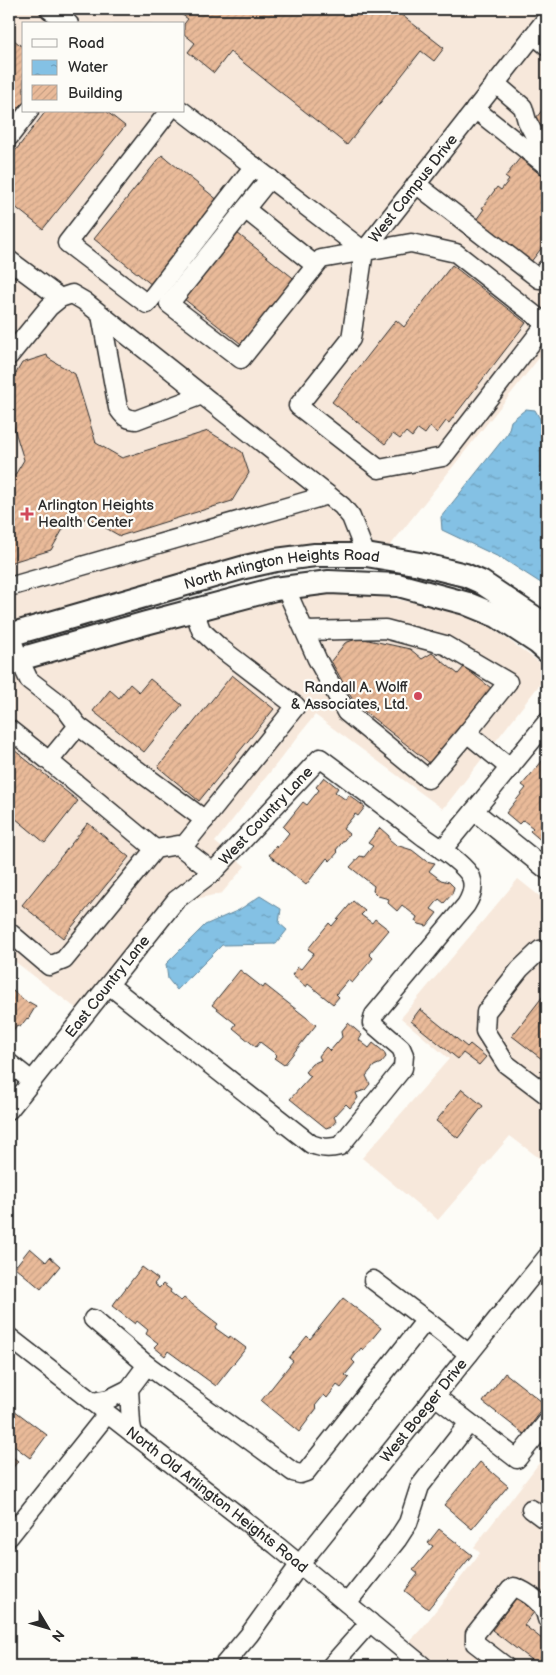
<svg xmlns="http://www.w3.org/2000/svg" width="556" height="1675" font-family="'Balsamiq Sans',sans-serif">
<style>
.built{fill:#f7e8db;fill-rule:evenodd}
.water{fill:url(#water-ripples);stroke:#60859a}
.building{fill:url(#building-hatch);stroke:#2b2b2b}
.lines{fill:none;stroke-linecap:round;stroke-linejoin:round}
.minor-casing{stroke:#2b2b2b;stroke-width:21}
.major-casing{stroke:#2b2b2b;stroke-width:26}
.minor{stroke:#fdfcf7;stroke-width:18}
.major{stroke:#fdfcf7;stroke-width:22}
.poi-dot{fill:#d1495b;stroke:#fdfcf7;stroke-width:2}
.labels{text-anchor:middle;stroke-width:4.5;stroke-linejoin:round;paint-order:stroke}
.street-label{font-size:15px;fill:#2b2b2b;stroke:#fdfcf7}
.poi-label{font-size:15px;fill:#2b2b2b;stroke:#fdfcf7;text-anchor:start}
</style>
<defs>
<pattern id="water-ripples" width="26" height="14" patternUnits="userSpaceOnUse" patternTransform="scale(1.25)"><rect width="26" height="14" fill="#84c1e4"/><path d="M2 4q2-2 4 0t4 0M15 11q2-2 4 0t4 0" fill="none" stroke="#6c9db9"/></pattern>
<pattern id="building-hatch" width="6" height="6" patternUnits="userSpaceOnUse" patternTransform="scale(1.25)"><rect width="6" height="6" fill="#e9ba99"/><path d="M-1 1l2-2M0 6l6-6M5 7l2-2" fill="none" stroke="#c8a084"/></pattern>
</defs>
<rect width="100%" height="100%" fill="#fdfcf7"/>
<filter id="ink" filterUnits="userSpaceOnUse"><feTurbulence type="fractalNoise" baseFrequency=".02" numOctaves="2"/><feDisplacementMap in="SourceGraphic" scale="10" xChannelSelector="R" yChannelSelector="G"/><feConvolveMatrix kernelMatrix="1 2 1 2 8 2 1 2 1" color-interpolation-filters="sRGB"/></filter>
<g filter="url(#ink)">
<!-- built -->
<g class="built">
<path d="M 9,9 L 547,9 L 547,348 L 390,546 L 9,632 ZM 24,24 L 184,24 L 184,111 L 24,111 Z"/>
<polygon points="332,588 435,606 488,625 547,668 547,675 443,809 315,715 215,842 245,866 222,893 188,901 90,1019 9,957 9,666 155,627"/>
<polygon points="518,879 547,902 547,1164 510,1136 438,1220 428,1211 427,1212 362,1158 449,1059 401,1018"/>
<polygon points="547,1453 547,1666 440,1666 409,1642 423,1627 480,1553 474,1547"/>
</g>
<!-- water -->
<g class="water">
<polygon points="526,409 535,410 547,431 547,587 505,560 442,530 441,517 508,433 511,421"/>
<polygon points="260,896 281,909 279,923 287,930 276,944 222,945 177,990 168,979 166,964 205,925 239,910"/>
</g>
<!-- building -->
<g class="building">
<polygon points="174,9 394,9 444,48 434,61 421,51 347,145 230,52 214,73 188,52 195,43 184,34 184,24 188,19"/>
<polygon points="9,36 24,48 24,103 12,118 11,117 9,120"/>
<polygon points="547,104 547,135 532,123"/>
<polygon points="46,111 106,111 125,126 43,229 9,202 9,159"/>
<polygon points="162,155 219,201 152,285 94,239"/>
<polygon points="520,158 547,180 547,241 530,263 476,220 484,209 482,208 497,187 501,190 509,180 505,177"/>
<polygon points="237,233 297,281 245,347 184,299"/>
<polygon points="452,265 526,323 449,423 446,421 437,433 430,427 425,434 418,429 412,437 406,432 400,439 393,434 385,444 332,402 396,320 404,327"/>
<polygon points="47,355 48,358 75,374 96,443 122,458 208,431 242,452 249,473 232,501 120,536 88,518 66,524 51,550 9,563 9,485 24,460 9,412 9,385 22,363"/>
<polygon points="359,638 410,649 422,659 432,653 458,674 464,667 491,688 431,764 355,704 331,661 345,643"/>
<polygon points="232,675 274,709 199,801 158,767"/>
<polygon points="150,679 182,705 144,752 93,711 110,690 119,698 130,684 139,692"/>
<polygon points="9,746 78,801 45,843 9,813"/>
<polygon points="543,760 546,762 547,761 547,839 544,843 530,831 533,828 523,820 519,824 506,813 526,788 522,785"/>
<polygon points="324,777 338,788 335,792 346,800 349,795 365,807 358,816 355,814 343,829 349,834 336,850 338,852 330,861 327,858 306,885 269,855 276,846 277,848 289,833 283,827 303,802 307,805 319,790 316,787"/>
<polygon points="88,823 129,857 63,938 22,905"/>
<polygon points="380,828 389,836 389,839 396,845 412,850 426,861 435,863 429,871 441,880 449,882 454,887 452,894 444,903 439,899 431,909 437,913 427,926 419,924 415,921 417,917 402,905 397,911 388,903 389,899 378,896 373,891 374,886 350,867 360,856 364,857 373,846 368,843"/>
<polygon points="353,901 365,911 361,915 372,923 375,919 389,930 369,954 373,958 352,983 348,980 336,994 339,997 333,1004 308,984 306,987 292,975 298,967 301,969 314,953 308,949 329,923 332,926"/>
<polygon points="240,970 263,988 265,985 316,1025 284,1065 274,1058 277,1055 260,1042 256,1047 233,1028 236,1024 212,1005"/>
<polygon points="9,988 28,1003 29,1002 36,1006 28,1019 27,1018 20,1027 17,1025 11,1033 9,1032"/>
<polygon points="547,991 547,1063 512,1036"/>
<polygon points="420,1009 467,1047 470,1044 486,1057 479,1065 463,1053 458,1059 411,1021"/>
<polygon points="348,1023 362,1035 359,1040 369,1048 373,1043 384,1052 386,1057 381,1063 374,1066 366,1076 370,1084 365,1090 356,1093 358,1098 350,1108 346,1104 334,1117 336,1121 332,1126 326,1128 290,1099 311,1076 305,1072 312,1064 321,1060 319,1056 326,1047 330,1051 342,1037 341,1032"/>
<polygon points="462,1089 483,1106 458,1138 436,1121"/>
<polygon points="30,1248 46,1262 50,1257 60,1266 41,1289 15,1267"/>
<polygon points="142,1267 158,1279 154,1284 159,1288 163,1284 171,1290 170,1292 181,1301 184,1298 218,1324 215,1328 229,1338 230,1336 246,1348 216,1386 168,1351 165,1356 154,1347 158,1343 146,1334 148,1330 137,1321 135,1324 112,1306"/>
<polygon points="343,1298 381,1328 363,1350 361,1348 352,1360 355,1363 345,1375 349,1378 341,1388 337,1385 327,1398 324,1395 315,1406 317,1408 299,1432 261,1401 293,1361 289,1358 307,1336 310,1339"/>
<polygon points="505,1373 546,1405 524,1434 483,1402"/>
<polygon points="10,1407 47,1435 30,1458 9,1442 9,1409"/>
<polygon points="9,1454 18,1461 9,1473"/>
<polygon points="480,1462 508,1486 472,1529 444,1505"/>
<polygon points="439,1529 472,1555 428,1609 405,1591 418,1574 413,1570 433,1546 428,1543"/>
<polygon points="517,1597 535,1611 524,1625 547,1643 547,1660 542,1666 539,1666 492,1630"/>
</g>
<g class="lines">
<!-- minor casing -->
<g class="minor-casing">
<g id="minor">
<polyline points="49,9 69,24"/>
<polyline points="534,35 547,46"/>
<polyline points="495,83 523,107 527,121 536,138 547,146"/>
<polyline points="475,109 547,166"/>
<polyline points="169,111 67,243 147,304 254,166"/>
<path id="s1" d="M 182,111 L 364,251 L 547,18"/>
<polyline points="9,137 29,111"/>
<polyline points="270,178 169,304 241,359 321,259 411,243 456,253 546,324 443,457 379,469 298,406 351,339 364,251"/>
<polyline points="416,184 539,279 547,268"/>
<polyline points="245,209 315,265"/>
<polyline points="9,260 60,298"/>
<path d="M 101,315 L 118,408 C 123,416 126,419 136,420 L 202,395"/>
<polyline points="9,356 49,307 60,298 72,294 84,301 342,506 351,517 366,555"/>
<polyline points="9,587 328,495"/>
<polyline points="285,587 317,659 346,712 428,779 467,733 510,768"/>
<polyline points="306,631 385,629 445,645 508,682 467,733"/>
<polyline points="78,726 205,820"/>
<polyline points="9,729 49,761 78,726 64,707 29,680 19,659 10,635"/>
<polyline points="49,761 155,849"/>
<polyline points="474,811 547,870"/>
<polyline points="182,848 296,706 219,647 201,630 194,610"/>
<polyline points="442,850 547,722"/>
<polyline points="9,932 49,966 64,960 155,849 178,845 213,872"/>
<polyline points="547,949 540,950 520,969 486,1012 485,1031 506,1064 547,1095"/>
<polyline points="9,1063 32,1081"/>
<path id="s2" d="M 9,1110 L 176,900 L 213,872 L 320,758 C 355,784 389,810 424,837 C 436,845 465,865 471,877 C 475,887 471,897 466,905 L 374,1015 L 372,1023 L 401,1048 L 404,1055 L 403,1068 L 340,1146 C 328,1149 322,1148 311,1144 L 109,985"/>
<polyline points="373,1280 426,1320"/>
<polyline points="93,1319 147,1365 293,1472 300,1474 306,1472 426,1320 469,1354"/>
<path id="s3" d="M 9,1337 L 276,1545 L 423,1666"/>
<polyline points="129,1389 131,1424 133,1434"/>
<polyline points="435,1396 517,1459 547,1422"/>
<polyline points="92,1402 109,1399 129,1389 147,1365"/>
<polyline points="531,1509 547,1521"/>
<polyline points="9,1537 107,1414"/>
<polyline points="347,1603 397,1540 408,1523 420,1486 469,1423"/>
<path id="s4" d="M 223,1666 L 249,1635 L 300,1564 L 547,1257"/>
<polyline points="331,1666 370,1622"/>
<path d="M 505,1666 L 475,1643 L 475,1634 L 510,1590 L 514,1587 C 528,1592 545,1604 547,1619"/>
</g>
</g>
<!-- major casing -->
<g class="major-casing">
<g id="major">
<path id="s5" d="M 9,635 L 245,567 L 276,560 L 315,555 L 366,555 L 420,564 L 465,575 L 481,582 L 547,626"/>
<polyline points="9,662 146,623 275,589 329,582 398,585 465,603 497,616 538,643 547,651"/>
</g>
</g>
<!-- minor -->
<use href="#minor" class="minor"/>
<!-- major -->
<use href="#major" class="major"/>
</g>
</g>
<!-- markers -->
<g class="poi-dot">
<path d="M24.5 506.5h5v5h5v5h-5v5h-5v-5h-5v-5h5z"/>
<circle cx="418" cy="696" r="5"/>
</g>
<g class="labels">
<!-- street labels -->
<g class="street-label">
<text dy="5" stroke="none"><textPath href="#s1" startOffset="309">West Campus Drive</textPath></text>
<text dy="5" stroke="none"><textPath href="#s5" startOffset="282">North Arlington Heights Road</textPath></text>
<text dy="5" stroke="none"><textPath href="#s2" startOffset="392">West Country Lane</textPath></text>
<text dy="5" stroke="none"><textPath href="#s2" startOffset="158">East Country Lane</textPath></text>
<text dy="5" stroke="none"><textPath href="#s4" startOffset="325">West Boeger Drive</textPath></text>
<text dy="5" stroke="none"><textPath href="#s3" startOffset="264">North Old Arlington Heights Road</textPath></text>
</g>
<!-- poi labels -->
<g class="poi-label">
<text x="38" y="510">Arlington Heights<tspan x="38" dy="17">Health Center</tspan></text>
<text x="408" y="692" text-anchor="end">Randall A. Wolff<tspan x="408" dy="17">&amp; Associates, Ltd.</tspan></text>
</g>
</g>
<!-- margin -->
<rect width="556" height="1675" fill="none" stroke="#fdfcf7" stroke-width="30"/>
<rect x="15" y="15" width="526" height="1645" fill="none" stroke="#2b2b2b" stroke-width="2" filter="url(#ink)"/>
<!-- legend -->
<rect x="22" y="22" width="162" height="90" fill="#fdfcf7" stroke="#a9a8a5"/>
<rect x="32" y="39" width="25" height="8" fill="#fdfcf7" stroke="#a9a8a5"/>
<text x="68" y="48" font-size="15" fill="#2b2b2b">Road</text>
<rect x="32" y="60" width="25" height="15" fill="url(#water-ripples)" stroke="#a9a8a5"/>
<text x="68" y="72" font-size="15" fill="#2b2b2b">Water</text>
<rect x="32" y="85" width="25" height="15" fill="url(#building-hatch)" stroke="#a9a8a5"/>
<text x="68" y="98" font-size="15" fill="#2b2b2b">Building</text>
<!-- north arrow -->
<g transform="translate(48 1628) rotate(128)" stroke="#fdfcf7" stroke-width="4" paint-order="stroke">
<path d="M0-4L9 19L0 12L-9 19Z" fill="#2b2b2b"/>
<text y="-8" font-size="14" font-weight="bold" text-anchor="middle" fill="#2b2b2b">N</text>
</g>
</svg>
